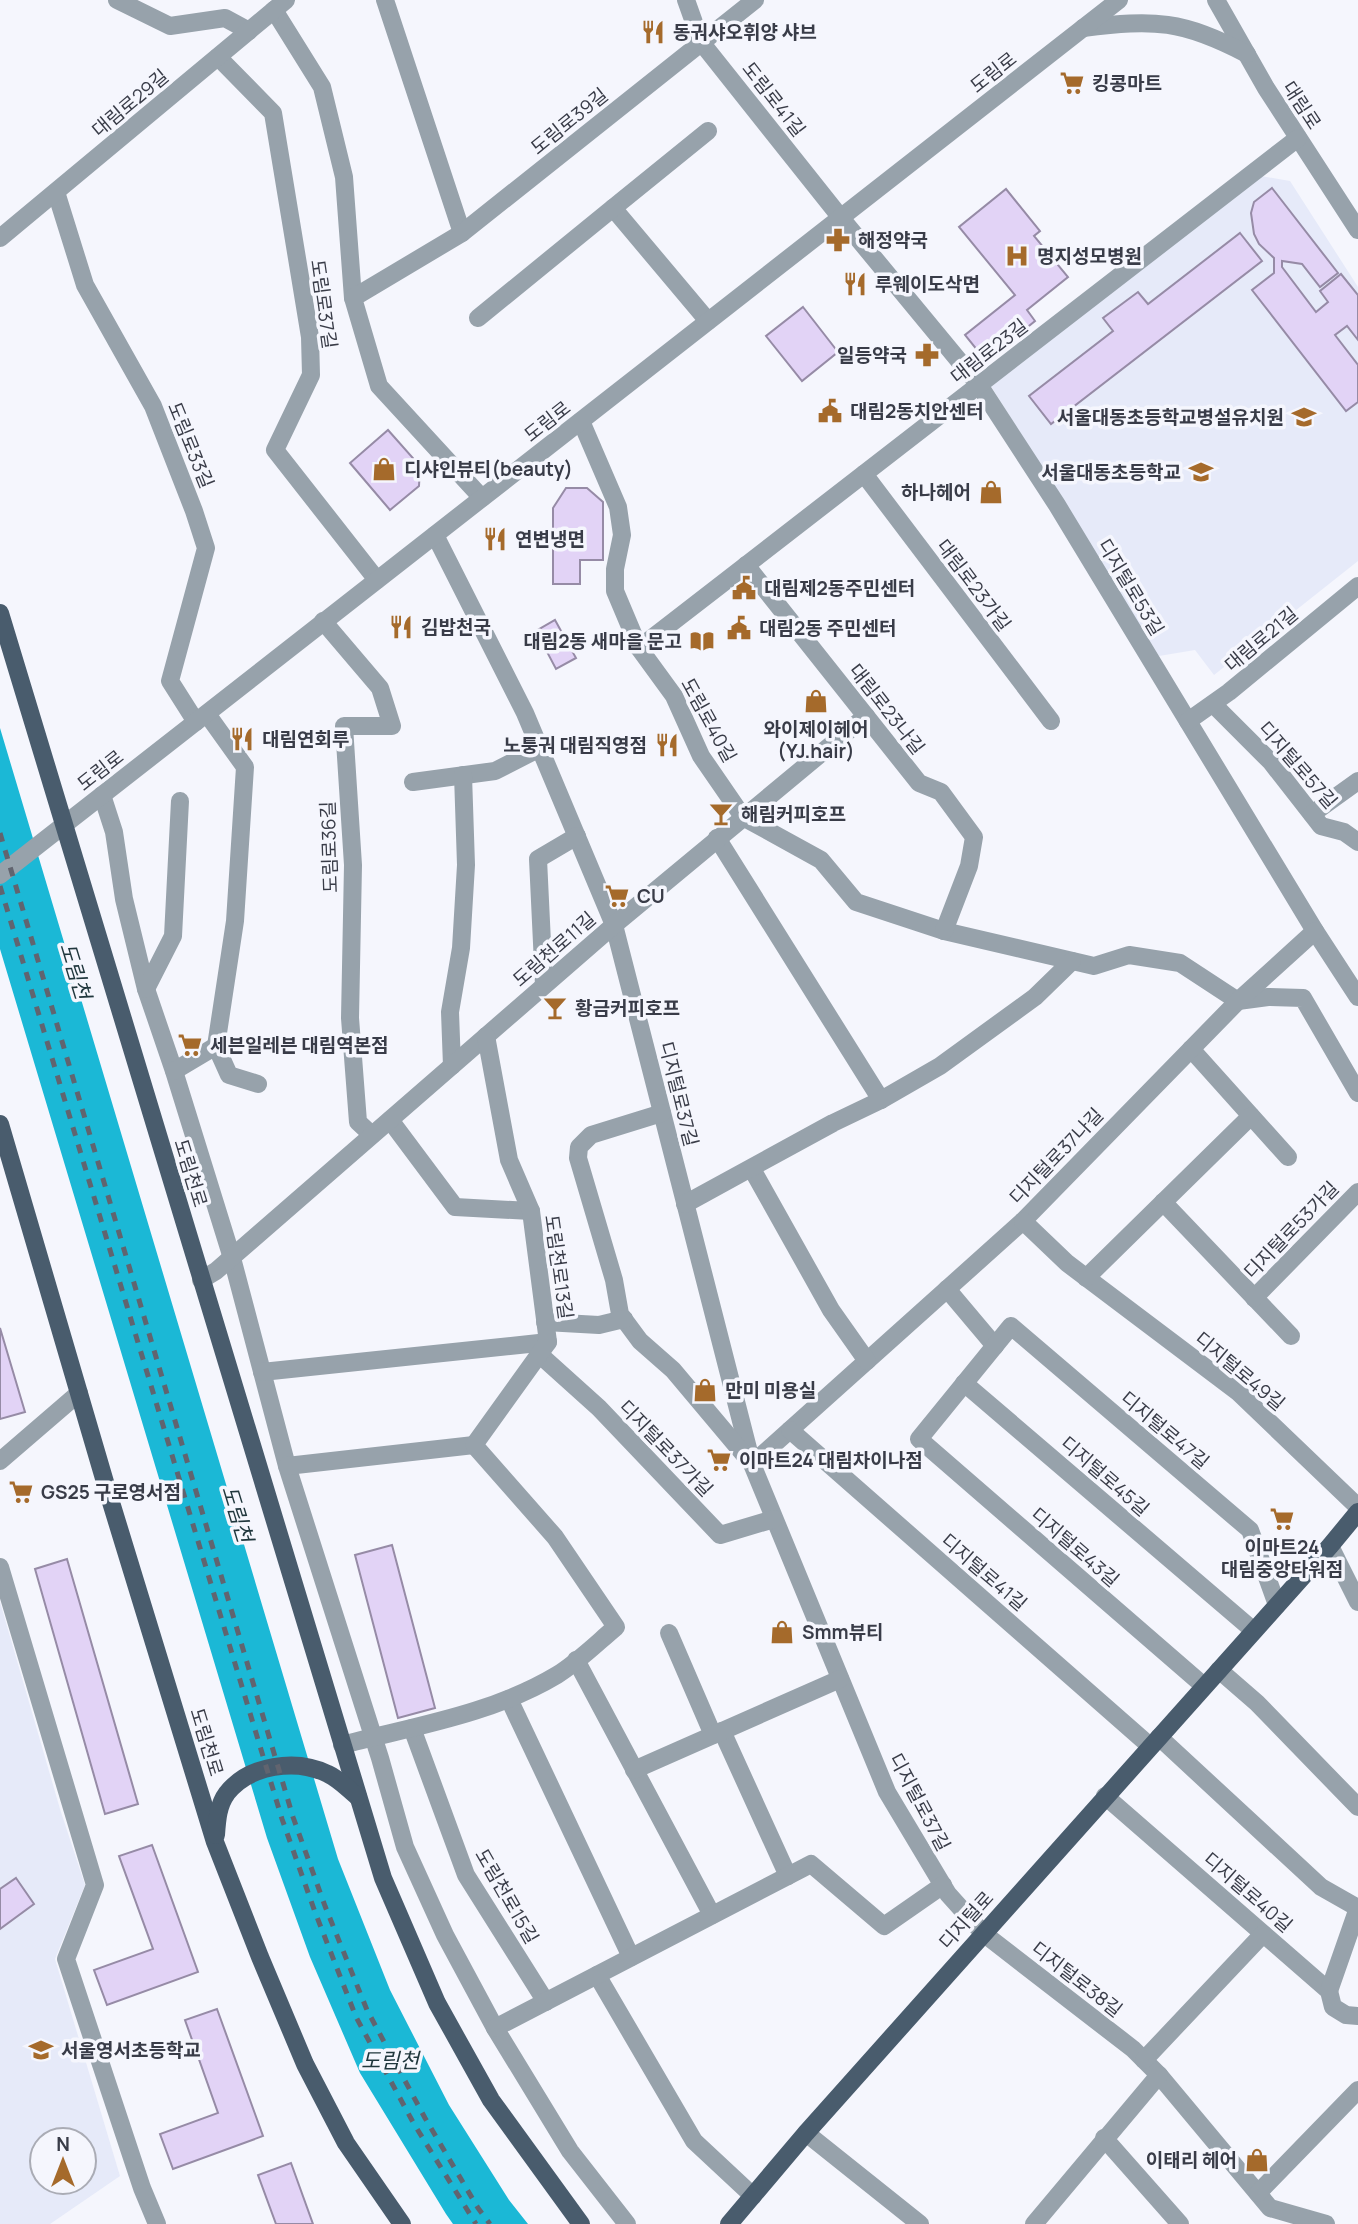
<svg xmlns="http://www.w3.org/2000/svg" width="1358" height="2224" font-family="Manrope,'Noto Sans KR',sans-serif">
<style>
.built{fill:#e6eaf9;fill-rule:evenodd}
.water{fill:#1bb8d6}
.building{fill:#e2d3f6;stroke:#968ba6;stroke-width:2}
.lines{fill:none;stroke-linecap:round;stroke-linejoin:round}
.minor{stroke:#97a2ab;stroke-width:18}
.major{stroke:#495c6d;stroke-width:18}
.rail{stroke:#61646f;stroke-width:5;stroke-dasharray:9 9;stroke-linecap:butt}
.labels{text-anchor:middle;stroke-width:7;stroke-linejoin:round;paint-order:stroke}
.poi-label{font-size:19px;font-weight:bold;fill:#393c48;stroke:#f5f6fd;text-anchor:start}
.street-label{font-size:19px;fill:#393c48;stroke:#f5f6fd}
.water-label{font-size:21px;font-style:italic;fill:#20373d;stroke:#f5f6fd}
</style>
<rect width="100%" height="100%" fill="#f5f6fd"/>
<!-- built -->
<g class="built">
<polygon points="1255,175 1290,181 1358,287 1358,561 1214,675 1195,650 1159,656 989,383"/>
<path d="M 0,1602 L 60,1809 L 85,1885 L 55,1959 L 120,2176 L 50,2224 L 0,2224 ZM 42,2140 L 84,2140 L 84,2182 L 42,2182 Z"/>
</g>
<!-- water -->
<polygon class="water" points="0,728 338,1859 390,1990 449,2105 509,2200 528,2224 453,2224 446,2214 360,2073 310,1957 267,1838 0,949"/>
<!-- building -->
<g class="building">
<polygon points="1272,188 1338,273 1320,287 1302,264 1282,261 1282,267 1316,312 1328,302 1320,291 1341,274 1358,295 1358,340 1347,326 1335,335 1358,365 1358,402 1346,411 1252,290 1274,273 1274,258 1259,244 1254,234 1251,213 1254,202"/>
<polygon points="1006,189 1040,231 1034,236 1068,277 1027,310 1035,321 986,361 965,335 1015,295 959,227"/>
<polygon points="1240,233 1262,261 1051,424 1029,396 1113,331 1103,318 1138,292 1148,304"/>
<polygon points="803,307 838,352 802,381 766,336"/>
<polygon points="388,430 420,466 419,486 390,510 350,463"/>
<polygon points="566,488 587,488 603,502 603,560 580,560 580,584 553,584 553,508"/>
<polygon points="555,620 576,658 556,669 536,631"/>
<polygon points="0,1328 25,1412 0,1419"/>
<polygon points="392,1545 435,1708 398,1718 355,1555"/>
<polygon points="67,1559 138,1804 105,1814 35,1569"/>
<polygon points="152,1845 198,1972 107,2005 94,1970 153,1949 119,1856"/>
<polygon points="16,1878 34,1904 0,1929 0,1889"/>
<polygon points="217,2009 263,2136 173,2169 160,2134 218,2113 185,2020"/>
<polygon points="291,2163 313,2224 276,2224 258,2175"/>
</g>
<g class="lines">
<!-- minor -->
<g class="minor">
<polyline points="117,0 170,26 225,18 249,31"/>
<polyline points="385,0 462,233"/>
<polyline points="686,0 701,42 841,218 979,385 1057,505 1315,931 1358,997"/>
<polyline points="1216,0 1266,88 1358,230"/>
<polyline points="274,10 322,87 344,177 353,298"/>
<path d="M 1083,28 C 1155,19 1182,20 1247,54"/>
<polyline points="218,57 273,113 310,337 311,375 275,450 377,580"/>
<polyline points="708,131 613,208 708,321"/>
<polyline points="56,192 85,285 153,406 194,511 206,548 170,681 196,722"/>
<polyline points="0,238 286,0"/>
<polyline points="478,318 613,208"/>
<polyline points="581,421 618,507 622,535 615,569 615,591 639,648 674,696 701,756 743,817 821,860 856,902 944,931 1094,966 1129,955 1180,963 1238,1001 1268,997 1303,998 1358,1093"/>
<polyline points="864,474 1051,721"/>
<polyline points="482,498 379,386 353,298 462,233 755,0"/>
<polyline points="435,535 525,713 614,925 752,1464 887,1792 948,1894 983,1933 1133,2049 1159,2075 1270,2208 1326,2224"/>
<polyline points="746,565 919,783 941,792 974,837 969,866 944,931"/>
<polyline points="323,621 380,688 392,726 344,726 353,865 350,1018 358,1122 372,1135"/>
<polyline points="639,648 1298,138"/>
<polyline points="1213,704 1271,762 1321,826 1344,832 1358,842"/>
<polyline points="207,714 245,767 235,921 216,1046 229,1075 258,1084"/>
<polyline points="1188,721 1229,692 1358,586"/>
<polyline points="413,782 495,771 540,748"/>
<polyline points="102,795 114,832 124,899 146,989 174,1071 232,1258 287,1466 380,1758 405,1847 445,1935 495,2028 570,2151 627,2224"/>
<polyline points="1312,814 1358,781"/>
<polyline points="717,838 881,1100"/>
<polyline points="0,875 1119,0"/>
<polyline points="544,985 538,859 577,836"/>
<polyline points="146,989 173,936 180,801"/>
<polyline points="1191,1049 1288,1157"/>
<polyline points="452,1066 450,1012 461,948 466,865 463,775"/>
<polyline points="174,1071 216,1046"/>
<polyline points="662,1113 591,1135 579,1147 578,1158 614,1280 620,1314 640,1341 673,1370 752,1464 1023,1221 1238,1001 1315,931"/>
<polyline points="390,1120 455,1207 531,1211"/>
<polyline points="752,1169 831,1310 867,1361"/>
<polyline points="1163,1202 1291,1336"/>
<polyline points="685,1204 833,1123 881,1100 940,1066 1035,997 1072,961"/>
<polyline points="1023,1221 1067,1263 1238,1392 1358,1507"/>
<polyline points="1086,1278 1251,1116"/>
<polyline points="201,1280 216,1271 614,925 866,716"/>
<polyline points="947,1289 995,1346"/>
<polyline points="1254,1298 1358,1192"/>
<polyline points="545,1322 599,1325 624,1319"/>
<polyline points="539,1354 599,1408 720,1535 774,1519"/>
<polyline points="262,1372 548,1342"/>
<polyline points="964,1383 1254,1631"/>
<polyline points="790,1430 1150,1746"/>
<polyline points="0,1461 79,1393"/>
<polyline points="287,1466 474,1445"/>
<polyline points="1330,1546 1358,1602"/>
<polyline points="0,1567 95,1885 66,1959 142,2188 157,2224"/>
<polyline points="669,1633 713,1735"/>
<polyline points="576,1660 712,1915"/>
<polyline points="1219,1670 1257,1703 1358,1807"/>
<polyline points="1204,1686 919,1439 1011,1326 1250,1530 1277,1605"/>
<polyline points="509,1699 631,1957"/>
<polyline points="412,1728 466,1875 546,2002"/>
<polyline points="722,1731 788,1876"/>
<polyline points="1159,1737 1321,1887 1358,1908"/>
<path d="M 342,1745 C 415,1726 492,1714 557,1675 C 578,1662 597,1643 616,1627 L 555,1537 L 474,1445 L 548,1342 L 531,1211 L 509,1160 L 486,1036"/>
<polyline points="634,1770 840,1679"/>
<polyline points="1105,1796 1329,1991 1333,2007 1346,2015 1358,2016"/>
<polyline points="597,1975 694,2141 753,2196"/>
<polyline points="1329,1991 1358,1908"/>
<polyline points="495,2028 811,1864 884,1926 943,1885"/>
<polyline points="1144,2060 1263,1934"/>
<polyline points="806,2133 920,2224"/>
<polyline points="1104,2138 1180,2224"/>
<polyline points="1258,2193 1358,2090"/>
<polyline points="1034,2224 1159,2075"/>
</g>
<!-- major -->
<g class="major">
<polyline points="0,613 383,1878 437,2003 491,2100 581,2224"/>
<polyline points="0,1124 110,1499 215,1842 260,1957 305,2064 346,2143 402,2224"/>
<path d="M 216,1835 C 217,1820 218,1805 227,1793 C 249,1765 296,1758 328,1774 C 339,1779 348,1789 358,1797"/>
<polyline points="729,2224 806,2133 1330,1546 1358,1512"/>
</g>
<!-- rail -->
<g class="rail">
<polyline points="0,833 293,1817 325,1906 367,2010 425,2118 478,2208 490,2224"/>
<polyline points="0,886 282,1819 315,1912 356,2017 414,2124 476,2224"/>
</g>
</g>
<!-- icons -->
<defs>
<g id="restaurant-bare" transform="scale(1.89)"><path d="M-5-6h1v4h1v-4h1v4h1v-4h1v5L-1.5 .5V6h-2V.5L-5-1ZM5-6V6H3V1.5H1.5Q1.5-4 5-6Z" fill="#a56a2b" stroke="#f5f6fd" stroke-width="2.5" paint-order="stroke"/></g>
<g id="supermarket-bare" transform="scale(1.89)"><path d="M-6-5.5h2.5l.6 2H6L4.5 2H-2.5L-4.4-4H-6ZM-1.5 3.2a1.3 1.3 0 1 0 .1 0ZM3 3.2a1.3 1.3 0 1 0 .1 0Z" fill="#a56a2b" stroke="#f5f6fd" stroke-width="2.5" paint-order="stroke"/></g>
<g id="pharmacy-bare" transform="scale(1.89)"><path d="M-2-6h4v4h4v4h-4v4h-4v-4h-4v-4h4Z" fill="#a56a2b" stroke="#f5f6fd" stroke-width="2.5" paint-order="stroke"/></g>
<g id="hospital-bare" transform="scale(1.89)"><path d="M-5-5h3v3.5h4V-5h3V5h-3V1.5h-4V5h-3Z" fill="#a56a2b" stroke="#f5f6fd" stroke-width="2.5" paint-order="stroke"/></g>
<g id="civic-bare" transform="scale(1.89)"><path d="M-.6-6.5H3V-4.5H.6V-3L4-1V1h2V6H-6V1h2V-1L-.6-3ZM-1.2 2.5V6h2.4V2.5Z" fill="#a56a2b" stroke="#f5f6fd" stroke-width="2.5" paint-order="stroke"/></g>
<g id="school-bare" transform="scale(1.89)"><path d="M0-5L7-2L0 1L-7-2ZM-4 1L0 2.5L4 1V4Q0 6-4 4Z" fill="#a56a2b" stroke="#f5f6fd" stroke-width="2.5" paint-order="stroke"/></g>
<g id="shop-bare" transform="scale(1.89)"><path d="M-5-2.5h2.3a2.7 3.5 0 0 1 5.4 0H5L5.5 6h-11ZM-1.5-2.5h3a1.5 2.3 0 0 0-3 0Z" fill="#a56a2b" stroke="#f5f6fd" stroke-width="2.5" paint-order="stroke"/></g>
<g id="library-bare" transform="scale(1.89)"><path d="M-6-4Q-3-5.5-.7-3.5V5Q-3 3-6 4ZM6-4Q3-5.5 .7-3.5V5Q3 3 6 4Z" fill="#a56a2b" stroke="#f5f6fd" stroke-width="2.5" paint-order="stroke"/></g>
<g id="bar-bare" transform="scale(1.89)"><path d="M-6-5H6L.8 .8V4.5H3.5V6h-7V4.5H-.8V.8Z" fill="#a56a2b" stroke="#f5f6fd" stroke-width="2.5" paint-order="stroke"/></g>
</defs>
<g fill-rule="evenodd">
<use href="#restaurant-bare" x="653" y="32"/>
<use href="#supermarket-bare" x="1072" y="83"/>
<use href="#pharmacy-bare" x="838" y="240"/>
<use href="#hospital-bare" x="1017" y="256"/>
<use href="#restaurant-bare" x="855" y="284"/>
<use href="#pharmacy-bare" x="927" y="355"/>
<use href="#civic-bare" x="830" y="411"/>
<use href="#school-bare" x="1304" y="417"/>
<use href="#shop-bare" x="384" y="469"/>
<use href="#school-bare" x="1201" y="472"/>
<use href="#shop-bare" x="991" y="492"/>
<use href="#restaurant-bare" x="495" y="539"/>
<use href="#civic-bare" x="744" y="588"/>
<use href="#restaurant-bare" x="401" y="627"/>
<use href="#civic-bare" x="739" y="628"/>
<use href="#library-bare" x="702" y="641"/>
<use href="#shop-bare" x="816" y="701"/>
<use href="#restaurant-bare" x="242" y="739"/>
<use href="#restaurant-bare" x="667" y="745"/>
<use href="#bar-bare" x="721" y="814"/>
<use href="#supermarket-bare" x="617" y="896"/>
<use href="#bar-bare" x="555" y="1008"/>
<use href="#supermarket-bare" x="190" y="1045"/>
<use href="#shop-bare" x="705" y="1390"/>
<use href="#supermarket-bare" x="719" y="1460"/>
<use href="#supermarket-bare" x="21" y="1492"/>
<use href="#supermarket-bare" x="1282" y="1519"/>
<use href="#shop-bare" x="782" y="1632"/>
<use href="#school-bare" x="41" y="2050"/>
<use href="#shop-bare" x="1257" y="2160"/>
</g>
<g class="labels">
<!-- poi labels -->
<g class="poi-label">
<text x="673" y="39">동궈샤오휘양 샤브</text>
<text x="1092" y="90">킹콩마트</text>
<text x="858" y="247">해정약국</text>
<text x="1037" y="263">명지성모병원</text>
<text x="875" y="291">루웨이도삭면</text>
<text x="907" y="362" text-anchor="end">일등약국</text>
<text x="850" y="418">대림2동치안센터</text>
<text x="1284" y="424" text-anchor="end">서울대동초등학교병설유치원</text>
<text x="404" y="476">디샤인뷰티(beauty)</text>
<text x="1181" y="479" text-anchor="end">서울대동초등학교</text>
<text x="971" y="499" text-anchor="end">하나헤어</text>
<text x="515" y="546">연변냉면</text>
<text x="764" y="595">대림제2동주민센터</text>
<text x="421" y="634">김밥천국</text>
<text x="759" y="635">대림2동 주민센터</text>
<text x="682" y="648" text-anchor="end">대림2동 새마을 문고</text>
<text x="816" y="736" text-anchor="middle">와이제이헤어<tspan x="816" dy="22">(YJ.hair)</tspan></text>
<text x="262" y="746">대림연회루</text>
<text x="647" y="752" text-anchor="end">노퉁궈 대림직영점</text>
<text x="741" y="821">해림커피호프</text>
<text x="637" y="903">CU</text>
<text x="575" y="1015">황금커피호프</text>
<text x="210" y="1052">세븐일레븐 대림역본점</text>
<text x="725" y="1397">만미 미용실</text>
<text x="739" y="1467">이마트24 대림차이나점</text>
<text x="41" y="1499">GS25 구로영서점</text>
<text x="1282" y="1554" text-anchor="middle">이마트24<tspan x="1282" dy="22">대림중앙타워점</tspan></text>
<text x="802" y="1639">Smm뷰티</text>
<text x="61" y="2057">서울영서초등학교</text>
<text x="1237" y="2167" text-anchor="end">이태리 헤어</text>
</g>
<!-- street labels -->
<g class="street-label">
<text transform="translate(993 72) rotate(-38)" y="7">도림로</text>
<text transform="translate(774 99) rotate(52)" y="7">도림로41길</text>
<text transform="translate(130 103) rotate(-40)" y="7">대림로29길</text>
<text transform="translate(1302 105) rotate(57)" y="7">대림로</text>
<text transform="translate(569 121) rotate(-39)" y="7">도림로39길</text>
<text transform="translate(324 304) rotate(82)" y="7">도림로37길</text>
<text transform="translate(989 351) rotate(-38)" y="7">대림로23길</text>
<text transform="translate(547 421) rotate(-38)" y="7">도림로</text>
<text transform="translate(191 445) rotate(68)" y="7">도림로33길</text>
<text transform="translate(974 585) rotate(53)" y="7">대림로23가길</text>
<text transform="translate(1131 587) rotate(59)" y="7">디지털로53길</text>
<text transform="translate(1261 639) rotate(-40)" y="7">대림로21길</text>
<text transform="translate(887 709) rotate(52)" y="7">대림로23나길</text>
<text transform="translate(709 720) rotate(61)" y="7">도림로40길</text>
<text transform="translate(1298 765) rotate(49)" y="7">디지털로57길</text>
<text transform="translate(100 770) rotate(-38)" y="7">도림로</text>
<text transform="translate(329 847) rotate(-92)" y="7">도림로36길</text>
<text transform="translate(554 949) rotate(-41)" y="7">도림천로11길</text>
<text transform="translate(679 1094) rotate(76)" y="7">디지털로37길</text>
<text transform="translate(1056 1156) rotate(-46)" y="7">디지털로37나길</text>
<text transform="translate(191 1173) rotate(73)" y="7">도림천로</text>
<text transform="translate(1291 1230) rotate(-46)" y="7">디지털로53가길</text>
<text transform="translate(559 1267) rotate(82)" y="7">도림천로13길</text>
<text transform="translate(1240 1371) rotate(40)" y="7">디지털로49길</text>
<text transform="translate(1165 1430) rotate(40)" y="7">디지털로47길</text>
<text transform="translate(666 1448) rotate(46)" y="7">디지털로37가길</text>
<text transform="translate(1105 1476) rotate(41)" y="7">디지털로45길</text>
<text transform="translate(1075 1547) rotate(41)" y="7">디지털로43길</text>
<text transform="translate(984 1572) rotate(41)" y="7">디지털로41길</text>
<text transform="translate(207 1742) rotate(73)" y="7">도림천로</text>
<text transform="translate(920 1802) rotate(62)" y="7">디지털로37길</text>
<text transform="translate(1248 1892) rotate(41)" y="7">디지털로40길</text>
<text transform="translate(507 1896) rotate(60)" y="7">도림천로15길</text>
<text transform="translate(966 1920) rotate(-48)" y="7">디지털로</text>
<text transform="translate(1077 1979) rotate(38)" y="7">디지털로38길</text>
</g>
<!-- water labels -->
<g class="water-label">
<text transform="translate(75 971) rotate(73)" y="7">도림천</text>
<text transform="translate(237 1514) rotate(73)" y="7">도림천</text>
<text x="390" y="2068">도림천</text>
</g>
</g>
<!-- north arrow -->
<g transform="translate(63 2161)"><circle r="33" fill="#f5f6fd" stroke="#aaacb5" stroke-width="2"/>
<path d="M0-5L12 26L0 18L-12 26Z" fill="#a56a2b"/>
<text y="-10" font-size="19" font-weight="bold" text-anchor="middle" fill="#393c48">N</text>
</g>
</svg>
